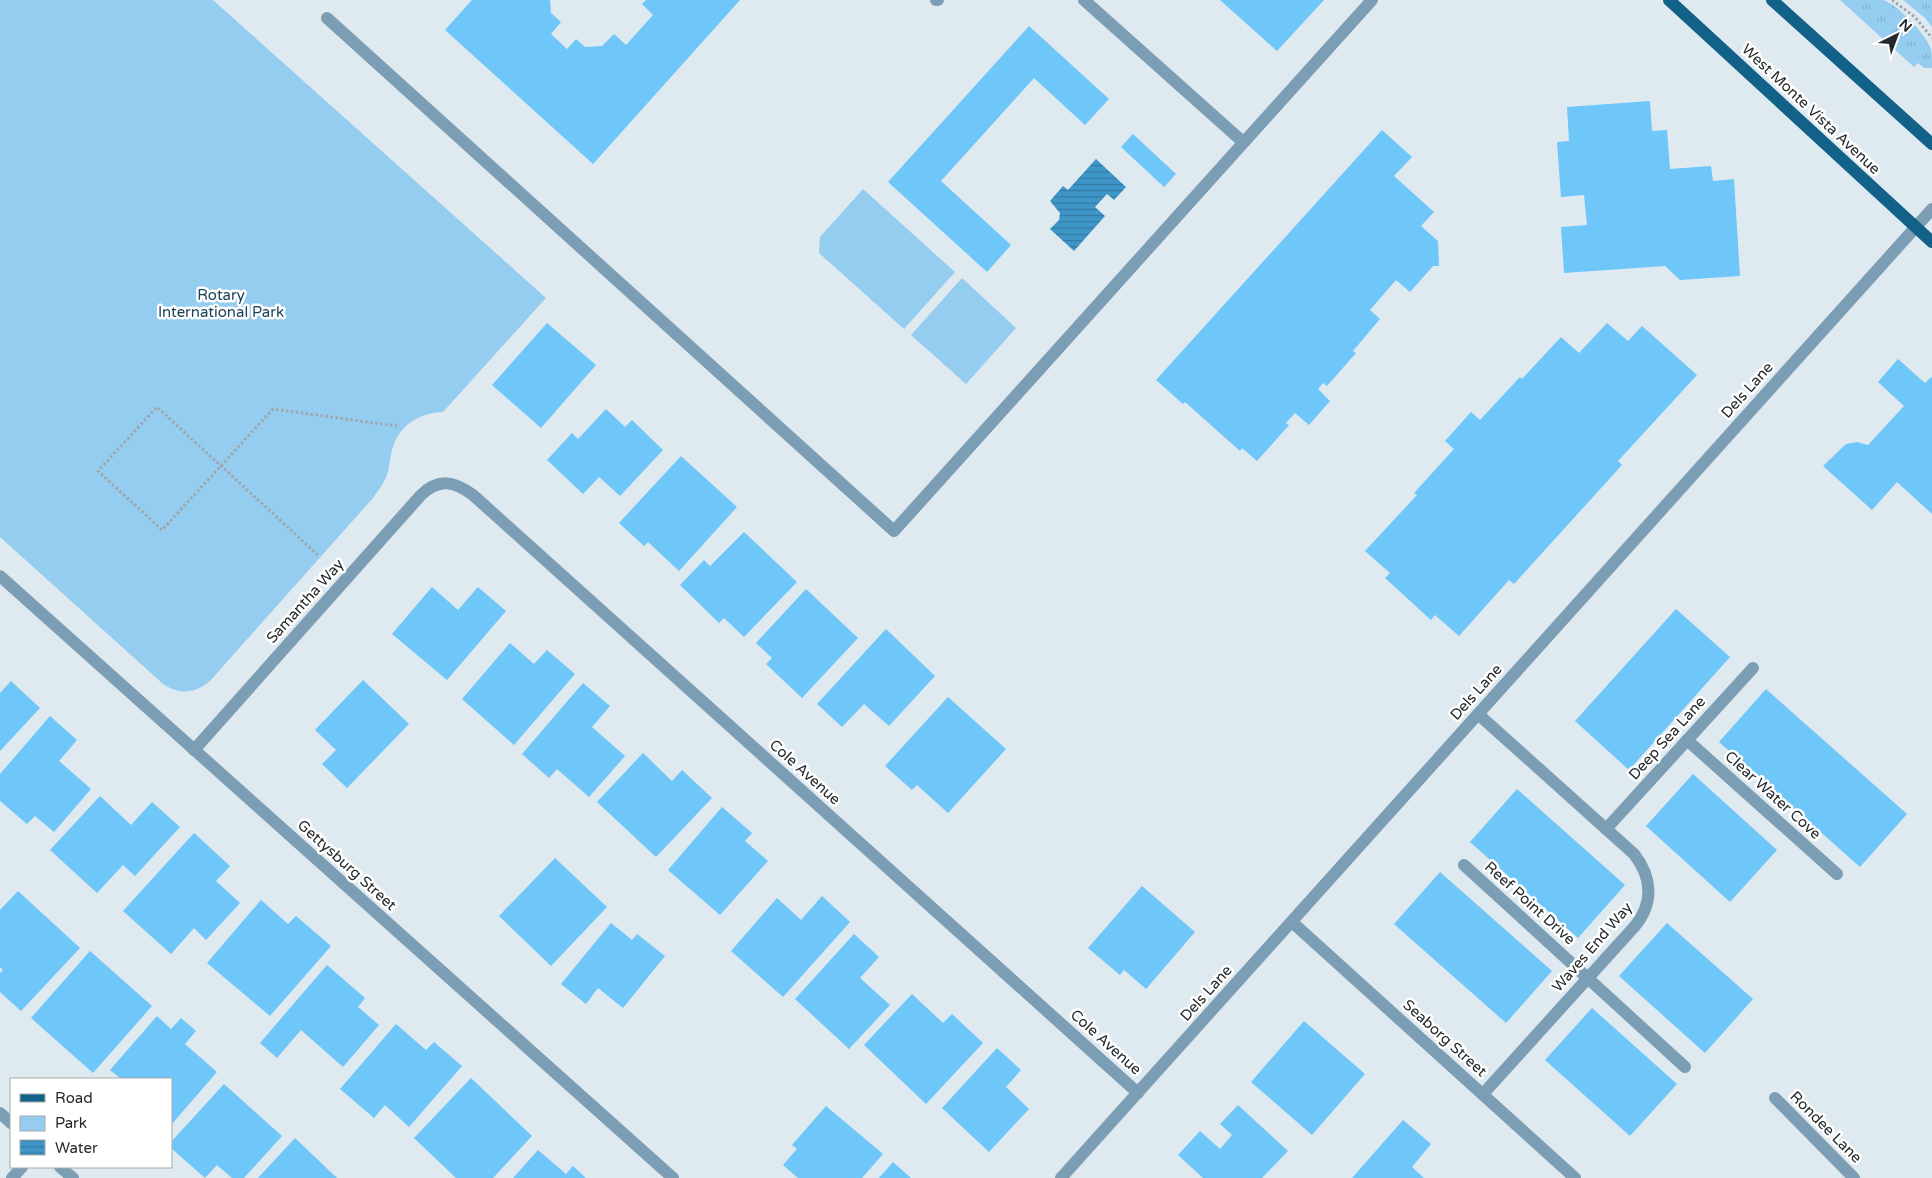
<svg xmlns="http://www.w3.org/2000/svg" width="1932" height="1178" font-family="'Varela Round',sans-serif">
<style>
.grass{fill:url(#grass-tufts)}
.green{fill:#95cdf1}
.water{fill:url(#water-rules)}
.building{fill:#6fc6f9}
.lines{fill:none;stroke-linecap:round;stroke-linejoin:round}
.path{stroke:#9ea7ac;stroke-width:3;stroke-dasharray:2.5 2.5;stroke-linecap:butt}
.minor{stroke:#7c9eb5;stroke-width:12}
.major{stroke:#126188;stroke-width:12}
.labels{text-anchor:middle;stroke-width:5;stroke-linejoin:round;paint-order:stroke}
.street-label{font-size:15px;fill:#25292b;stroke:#fff}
.park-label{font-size:15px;fill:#1d4358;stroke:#fff}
</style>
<defs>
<pattern id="grass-tufts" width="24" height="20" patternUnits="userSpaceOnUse" patternTransform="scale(1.25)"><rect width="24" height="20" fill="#95cdf1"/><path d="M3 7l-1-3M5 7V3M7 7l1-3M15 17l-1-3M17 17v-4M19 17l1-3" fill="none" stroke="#80b0cf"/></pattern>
<pattern id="water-rules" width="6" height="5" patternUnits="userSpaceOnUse" patternTransform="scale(1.25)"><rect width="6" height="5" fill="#3e96c8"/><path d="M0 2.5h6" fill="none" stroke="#347aa3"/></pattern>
</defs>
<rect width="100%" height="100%" fill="#dee9f0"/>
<!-- grass -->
<g class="grass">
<path d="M 1840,0 C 1850,0 1873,0 1883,0 C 1897,4 1926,34 1931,49 C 1932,55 1932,62 1932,68 L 1924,68 L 1918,63 L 1914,67 Z"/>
<polygon points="1903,0 1932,0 1932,27 1925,18"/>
</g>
<!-- green -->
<g class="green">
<path d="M 0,0 L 213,0 L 546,298 L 443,412 C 421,413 402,423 394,444 C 390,454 390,465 387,475 C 384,483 378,491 373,498 L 210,681 C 195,694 178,695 162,683 L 0,537 Z"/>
<polygon points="863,189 955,272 904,329 819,253 820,237"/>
<polygon points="962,278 1016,328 966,384 911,335"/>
</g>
<!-- water -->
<polygon class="water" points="1096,159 1126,187 1114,200 1107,194 1095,207 1105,216 1074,251 1050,229 1059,220 1060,213 1050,201 1063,186 1068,190"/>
<!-- building -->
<g class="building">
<polygon points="472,0 550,0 551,13 561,22 551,34 567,49 576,39 585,47 602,46 614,34 626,45 653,15 642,4 646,0 740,0 593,164 445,30"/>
<polygon points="1220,0 1324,0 1277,51"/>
<polygon points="1029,26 1109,99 1085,125 1034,78 941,181 1011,245 987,272 888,182"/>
<polygon points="1650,101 1652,131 1667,130 1670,169 1711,166 1713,181 1734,179 1740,276 1680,280 1665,266 1564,273 1561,227 1587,225 1584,195 1561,197 1557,142 1569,141 1567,107"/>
<polygon points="1382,130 1412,157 1394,176 1434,212 1421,226 1438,241 1439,266 1433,266 1410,292 1396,280 1370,310 1380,319 1353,351 1356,353 1327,386 1323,383 1318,389 1330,401 1309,425 1295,413 1286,423 1289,425 1257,461 1242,448 1240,451 1185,402 1183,404 1156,380"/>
<polygon points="1133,134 1176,174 1164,187 1121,147"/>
<polygon points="547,323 596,365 541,428 492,385"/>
<polygon points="1607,323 1628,341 1642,326 1697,375 1618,461 1622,465 1514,584 1509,580 1459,636 1435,615 1431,620 1385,578 1390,573 1365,551 1417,495 1414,493 1454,449 1445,441 1471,412 1480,420 1520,377 1522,379 1561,337 1579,353"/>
<polygon points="1898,359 1925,383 1931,377 1932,378 1932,514 1897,482 1872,510 1823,466 1846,444 1857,442 1868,445 1904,406 1878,382"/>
<polygon points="606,409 625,427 632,420 663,450 620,496 599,477 583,494 547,460 572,433 578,439"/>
<polygon points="681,456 737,507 679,571 648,542 644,546 619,523"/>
<polygon points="744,532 797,582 744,637 724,618 719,623 680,585 704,560 710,566"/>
<polygon points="432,587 458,610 478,587 506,611 447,680 392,634"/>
<polygon points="806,589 858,638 802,698 766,664 772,658 756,643"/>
<polygon points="1676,609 1730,657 1629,770 1575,721"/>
<polygon points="886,629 935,676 889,726 864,704 842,727 817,704"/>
<polygon points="510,643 534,664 547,650 575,674 514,745 462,699"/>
<polygon points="363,680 409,724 347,788 322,764 336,750 315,730"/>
<polygon points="11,681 40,708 0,751 0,693"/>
<polygon points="583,683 610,706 592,727 625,756 589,797 557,769 549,778 522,754"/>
<polygon points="1766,689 1907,814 1860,867 1719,742"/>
<polygon points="948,697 1006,749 948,813 917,785 912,790 885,766"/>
<polygon points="50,716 77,740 59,761 91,789 54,832 35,816 27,824 0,801 0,774"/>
<polygon points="643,753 672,781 682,770 712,798 656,857 597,802"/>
<polygon points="1693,774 1777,850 1730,902 1646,826"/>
<polygon points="1517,789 1625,885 1578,938 1470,842"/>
<polygon points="100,796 131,825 152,802 180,827 135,876 123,865 97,893 50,850"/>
<polygon points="722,807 752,833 745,841 768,861 720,915 668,870"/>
<polygon points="194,833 230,866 216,881 240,903 206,940 194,928 171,954 123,911"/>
<polygon points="555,858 607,907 551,966 499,916"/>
<polygon points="1440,872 1552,971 1506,1023 1394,924"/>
<polygon points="1142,886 1195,932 1146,989 1124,970 1120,975 1088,948"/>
<polygon points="18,891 80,948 21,1011 0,992 0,973 3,970 0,967 0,910"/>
<polygon points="822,896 850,922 783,997 731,951 777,898 801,920"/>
<polygon points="261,900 288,924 296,916 331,946 270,1016 207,963"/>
<polygon points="611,923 632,940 637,934 665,956 623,1008 598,988 586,1004 561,984"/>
<polygon points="1667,923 1753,999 1705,1053 1619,976"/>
<polygon points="854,934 879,957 860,978 890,1005 849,1049 795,999"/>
<polygon points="90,951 152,1006 93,1073 31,1018"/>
<polygon points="327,965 365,998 358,1007 379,1025 343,1067 301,1030 277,1058 260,1043"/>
<polygon points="912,994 943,1023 952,1014 983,1043 926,1104 864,1045"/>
<polygon points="1592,1008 1677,1084 1630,1136 1545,1060"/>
<polygon points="157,1016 171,1029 181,1018 196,1031 185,1044 217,1072 171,1125 171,1079 121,1079 110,1070"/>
<polygon points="1304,1021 1365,1074 1312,1135 1251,1082"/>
<polygon points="396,1024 426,1050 434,1042 462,1066 409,1127 385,1105 374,1118 340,1089"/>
<polygon points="997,1048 1021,1070 1006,1087 1029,1109 989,1152 942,1108"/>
<polygon points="471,1078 532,1136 493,1178 456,1178 414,1138"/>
<polygon points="224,1084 282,1136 244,1178 232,1178 217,1165 205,1178 171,1148 171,1142"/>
<polygon points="1238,1105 1288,1151 1262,1178 1203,1178 1178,1155 1200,1131 1220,1149 1232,1135 1220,1124"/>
<polygon points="826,1106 883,1154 862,1178 798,1178 783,1165 797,1149 792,1145"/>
<polygon points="1403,1120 1431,1144 1412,1167 1424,1178 1352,1178"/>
<polygon points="295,1138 337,1178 258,1178"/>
<polygon points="538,1150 566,1174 573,1166 586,1178 513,1178"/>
<polygon points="893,1162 911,1178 879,1178"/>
</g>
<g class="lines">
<!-- path -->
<g class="path">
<polyline points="1892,0 1915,17 1932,38"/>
<polyline points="318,555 157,407 98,471 162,530 273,409 397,426"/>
</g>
<!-- minor -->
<g class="minor">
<polyline points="936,0 938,0"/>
<polyline points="1084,0 1243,142"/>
<polyline points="327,18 894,531 1372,0"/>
<polyline points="0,576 673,1178"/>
<path d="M 1478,714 L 1634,854 C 1652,877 1654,903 1635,926 L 1483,1094"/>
<polyline points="1687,740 1837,874"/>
<path d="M 194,750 L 421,495 C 439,478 454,481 473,495 L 1138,1093"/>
<polyline points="1606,829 1753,668"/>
<polyline points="1464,865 1685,1067"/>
<polyline points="1292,922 1575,1178"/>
<polyline points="1775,1098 1854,1178"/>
<polyline points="0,1113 11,1123"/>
<polyline points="60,1167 73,1178"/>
<polyline points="12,1178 22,1167"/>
<polyline points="1061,1178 1932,209"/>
</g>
<!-- major -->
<g class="major">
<polyline points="1669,0 1932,242"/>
<polyline points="1772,0 1932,144"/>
</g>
</g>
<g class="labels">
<!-- street labels -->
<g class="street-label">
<text transform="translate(1811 109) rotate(43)" y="5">West Monte Vista Avenue</text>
<text transform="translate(1747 390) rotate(-48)" y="5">Dels Lane</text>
<text transform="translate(305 601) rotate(-48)" y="5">Samantha Way</text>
<text transform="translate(1476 692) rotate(-48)" y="5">Dels Lane</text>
<text transform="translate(1667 738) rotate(-48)" y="5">Deep Sea Lane</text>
<text transform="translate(805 772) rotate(42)" y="5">Cole Avenue</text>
<text transform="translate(1773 795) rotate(42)" y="5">Clear Water Cove</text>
<text transform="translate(347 865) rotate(42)" y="5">Gettysburg Street</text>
<text transform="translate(1530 903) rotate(42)" y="5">Reef Point Drive</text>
<text transform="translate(1592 947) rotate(-49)" y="5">Waves End Way</text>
<text transform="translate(1206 993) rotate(-48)" y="5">Dels Lane</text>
<text transform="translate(1445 1038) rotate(42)" y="5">Seaborg Street</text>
<text transform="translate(1106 1042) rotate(42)" y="5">Cole Avenue</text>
<text transform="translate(1826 1127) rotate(45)" y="5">Rondee Lane</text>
</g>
<!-- park labels -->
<g class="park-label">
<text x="221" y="300">Rotary<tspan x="221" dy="17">International Park</tspan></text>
</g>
</g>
<!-- legend -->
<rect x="10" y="1078" width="162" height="90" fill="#ffffff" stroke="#a8a9aa"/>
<rect x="20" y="1094" width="25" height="8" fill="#126188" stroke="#a8a9aa"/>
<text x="55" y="1103" font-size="15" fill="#25292b">Road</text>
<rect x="20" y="1116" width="25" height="15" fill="#95cdf1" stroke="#a8a9aa"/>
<text x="55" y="1128" font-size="15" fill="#25292b">Park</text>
<rect x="20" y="1140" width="25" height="15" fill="url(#water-rules)" stroke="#a8a9aa"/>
<text x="55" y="1153" font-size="15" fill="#25292b">Water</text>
<!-- north arrow -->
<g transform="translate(1897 35) rotate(42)" stroke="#ffffff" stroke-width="4" paint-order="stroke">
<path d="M0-4L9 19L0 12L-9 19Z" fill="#25292b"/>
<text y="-8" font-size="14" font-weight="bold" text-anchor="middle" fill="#25292b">N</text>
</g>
</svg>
